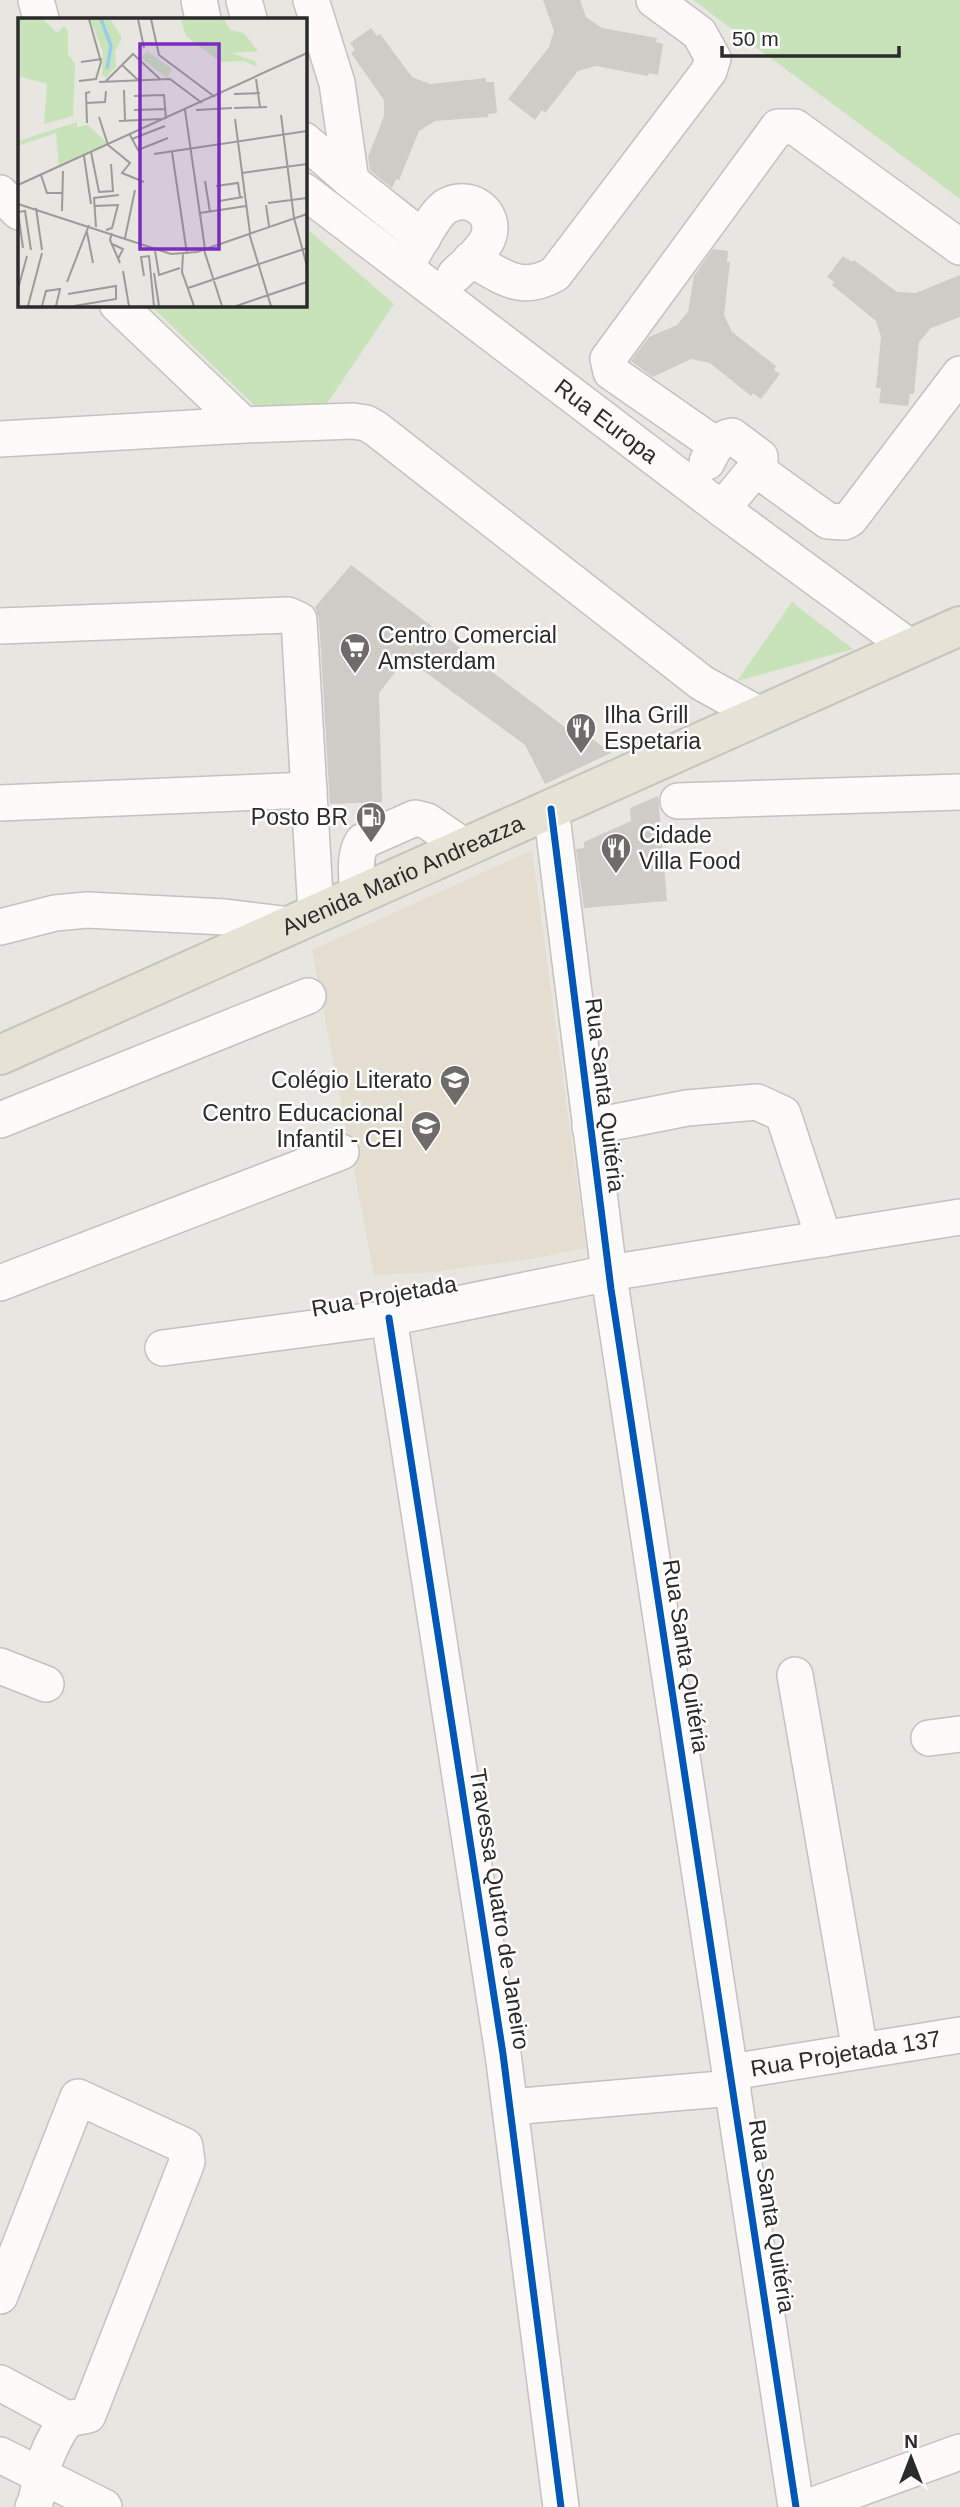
<svg xmlns="http://www.w3.org/2000/svg" width="960" height="2507" font-family="Arial,sans-serif">
<style>
.education{fill:#e3decf}
.green{fill:#c8e3ba}
.building{fill:#cdccc7}
.lines{fill:none;stroke-linecap:round;stroke-linejoin:round}
.minor-casing{stroke:#c2c2c1;stroke-width:38}
.major-casing{stroke:#c5c4c1;stroke-width:42}
.minor{stroke:#fcfbfa;stroke-width:35}
.major{stroke:#e6e3d4;stroke-width:38}
.cycleway-casing{stroke:#fff;stroke-width:11}
.cycleway{stroke:#0057b8;stroke-width:7}
.labels{text-anchor:middle;stroke-width:5;stroke-linejoin:round;paint-order:stroke}
.street-label{font-size:23px;fill:#2b2b2b;stroke:#fff}
.poi-label{font-size:23px;fill:#2b2b2b;stroke:#fff;text-anchor:start}
.inset-river{fill:none;stroke:#96cde8;stroke-width:3.5}
.inset-road{fill:none;stroke:#9c9b98;stroke-width:2}
.view{fill:#7b2cbf;fill-opacity:0.15;stroke:#7b2cbf;stroke-width:3.5}
.inset-edge{fill:none;stroke:#2b2b2b;stroke-width:3.5}
</style>
<rect width="100%" height="100%" fill="#e8e6e0"/>
<!-- education -->
<polygon class="education" points="532,850 586,1248 536,1258 434,1272 374,1275 312,950"/>
<!-- green -->
<g class="green">
<polygon points="693,0 960,0 960,199"/>
<polygon points="305,227 394,304 324,408 269,408 254,405 150,305 304,304"/>
<polygon points="792,602 853,649 737,681"/>
</g>
<!-- building -->
<g class="building">
<polygon points="543,0 580,0 586,17 602,28 657,38 656,42 663,44 658,75 649,73 648,76 596,66 578,71 545,113 542,110 535,120 508,99 549,47 554,31"/>
<polygon points="371,28 377,36 380,34 412,77 430,84 486,78 486,82 494,82 497,113 488,114 488,117 435,121 419,131 399,180 396,179 392,188 370,170 368,157 384,116 384,100 351,53 355,50 350,43"/>
<polygon points="713,249 728,251 727,262 730,262 724,315 732,332 776,366 774,370 780,374 761,399 753,393 751,396 710,363 691,359 653,377 631,361 649,337 677,325 688,312 694,276"/>
<polygon points="843,256 852,262 854,260 897,292 916,293 960,275 960,317 931,328 919,342 914,394 910,394 908,406 879,403 881,388 876,388 881,337 876,321 832,285 834,282 827,277"/>
<polygon points="351,565 566,728 570,722 611,753 545,784 525,745 406,658 379,693 382,802 330,804 319,619 315,607"/>
<polygon points="658,796 667,901 584,908 576,849 584,848 584,842 631,821 630,808"/>
</g>
<g class="lines">
<!-- minor casing -->
<g class="minor-casing">
<g id="minor">
<polyline points="36,0 41,19"/>
<polyline points="199,0 203,19"/>
<polyline points="244,0 249,19"/>
<polyline points="311,0 337,83 351,181 423,238"/>
<polyline points="304,140 351,181"/>
<path id="s1" d="M 304,191 L 722,509 L 911,648"/>
<polyline points="0,193 19,212"/>
<path d="M 411,257 C 420,243 433,216 445,207 C 468,192 498,212 488,238 C 482,252 465,265 455,275"/>
<path d="M 471,259 C 502,276 520,294 555,274 L 709,71 L 713,58 L 699,33 L 654,0"/>
<polyline points="117,304 244,425"/>
<polyline points="0,439 244,425 353,421 366,423 375,428 702,683 760,715"/>
<polyline points="716,445 611,372 608,359 778,127 795,127 960,247"/>
<path d="M 707,462 C 713,450 718,438 732,436 L 760,457 L 760,463 L 722,509"/>
<polyline points="756,469 828,521 844,522 850,519 960,374"/>
<polyline points="0,626 288,615 299,620 316,914"/>
<polyline points="678,801 960,792"/>
<polyline points="0,803 309,790"/>
<polyline points="551,809 611,1289 796,2507"/>
<path d="M 358,895 C 357,878 353,855 363,841 L 415,818 L 427,821 L 465,847"/>
<polyline points="0,927 55,913 87,910 225,917 291,925"/>
<polyline points="0,1120 308,996"/>
<polyline points="590,1127 687,1108 757,1102 783,1114 824,1239"/>
<polyline points="0,1283 341,1152"/>
<polyline points="389,1318 503,2054 561,2507"/>
<polyline points="163,1348 389,1318 609,1273 960,1217"/>
<polyline points="0,1666 46,1684"/>
<polyline points="795,1675 860,2051"/>
<polyline points="929,1738 960,1734"/>
<path id="s2" d="M 731,2072 L 960,2035"/>
<polyline points="510,2107 733,2088"/>
<polyline points="0,2296 78,2097 185,2146 187,2162 88,2415 67,2419 0,2383"/>
<polyline points="0,2455 104,2507"/>
<path d="M 33,2507 C 39,2497 38,2485 41,2474 C 46,2454 55,2436 67,2419"/>
<polyline points="808,2507 960,2452"/>
</g>
</g>
<!-- major casing -->
<g class="major-casing">
<g id="major">
<path id="s3" d="M 0,1055 L 960,626"/>
</g>
</g>
<!-- minor -->
<use href="#minor" class="minor"/>
<!-- major -->
<use href="#major" class="major"/>
<!-- cycleway casing -->
<g class="cycleway-casing">
<g id="cycleway">
<polyline points="551,809 611,1289 796,2507"/>
<polyline points="389,1318 503,2054 561,2507"/>
</g>
</g>
<!-- cycleway -->
<use href="#cycleway" class="cycleway"/>
</g>
<!-- icons -->
<defs>
<g id="supermarket-pin" transform="scale(1.575)"><path d="M0 17L-7.5 6A9.5 9.5 0 1 1 7.5 6Z" fill="#6d6c6a" stroke="#fff"/><path d="M-6-5.5h2.5l.6 2H6L4.5 2H-2.5L-4.4-4H-6ZM-1.5 3.2a1.3 1.3 0 1 0 .1 0ZM3 3.2a1.3 1.3 0 1 0 .1 0Z" fill="#fff"/></g>
<g id="restaurant-pin" transform="scale(1.575)"><path d="M0 17L-7.5 6A9.5 9.5 0 1 1 7.5 6Z" fill="#6d6c6a" stroke="#fff"/><path d="M-5-6h1v4h1v-4h1v4h1v-4h1v5L-1.5 .5V6h-2V.5L-5-1ZM5-6V6H3V1.5H1.5Q1.5-4 5-6Z" fill="#fff"/></g>
<g id="fuel-pin" transform="scale(1.575)"><path d="M0 17L-7.5 6A9.5 9.5 0 1 1 7.5 6Z" fill="#6d6c6a" stroke="#fff"/><path d="M-5.5-6h7V0h2V4h1.3V-2.5L3-4.5l.8-.8L6-3V5H2.5V1h-1V6h-7ZM-4.2-4.7v3.2H.2V-4.7Z" fill="#fff"/></g>
<g id="school-pin" transform="scale(1.575)"><path d="M0 17L-7.5 6A9.5 9.5 0 1 1 7.5 6Z" fill="#6d6c6a" stroke="#fff"/><path d="M0-5L7-2L0 1L-7-2ZM-4 1L0 2.5L4 1V4Q0 6-4 4Z" fill="#fff"/></g>
</defs>
<g fill-rule="evenodd">
<use href="#supermarket-pin" x="355" y="648"/>
<use href="#restaurant-pin" x="581" y="728"/>
<use href="#fuel-pin" x="371" y="817"/>
<use href="#restaurant-pin" x="616" y="848"/>
<use href="#school-pin" x="455" y="1080"/>
<use href="#school-pin" x="426" y="1126"/>
</g>
<g class="labels">
<!-- street labels -->
<g class="street-label">
<text dy="8" stroke="none"><textPath href="#s1" startOffset="380">Rua Europa</textPath></text>
<text dy="8" stroke="none"><textPath href="#s3" startOffset="441">Avenida Mario Andreazza</textPath></text>
<text transform="translate(605 1095) rotate(83)" y="8">Rua Santa Quitéria</text>
<text transform="translate(384 1296) rotate(-10)" y="8">Rua Projetada</text>
<text transform="translate(686 1656) rotate(81)" y="8">Rua Santa Quitéria</text>
<text transform="translate(500 1909) rotate(81)" y="8">Travessa Quatro de Janeiro</text>
<text dy="8" stroke="none"><textPath href="#s2" startOffset="116">Rua Projetada 137</textPath></text>
<text transform="translate(772 2216) rotate(81)" y="8">Rua Santa Quitéria</text>
</g>
<!-- poi labels -->
<g class="poi-label">
<text x="378" y="643">Centro Comercial<tspan x="378" dy="26">Amsterdam</tspan></text>
<text x="604" y="723">Ilha Grill<tspan x="604" dy="26">Espetaria</tspan></text>
<text x="348" y="825" text-anchor="end">Posto BR</text>
<text x="639" y="843">Cidade<tspan x="639" dy="26">Villa Food</tspan></text>
<text x="432" y="1088" text-anchor="end">Colégio Literato</text>
<text x="403" y="1121" text-anchor="end">Centro Educacional<tspan x="403" dy="26">Infantil - CEI</tspan></text>
</g>
</g>
<!-- overview -->
<g transform="translate(18 18)">
<rect width="289" height="289" fill="#e8e6e0"/>
<path d="M 0,1 L 25,1 L 39,15 L 46,8 L 50,13 L 50,36 L 57,46 L 55,98 L 26,106 L 29,66 L 0,58 ZM 72,1 L 92,1 L 104,20 L 97,33 L 98,48 L 89,59 L 84,58 L 85,34 ZM 163,1 L 206,1 L 212,12 L 226,15 L 240,33 L 213,35 L 237,43 L 239,49 L 226,43 L 202,44 L 168,18 ZM 129,33 L 154,51 L 149,60 L 123,40 ZM 59,104 L 59,109 L 70,107 L 89,125 L 41,147 L 38,115 L 0,128 L 0,123 Z" fill="#c8e3ba"/>
<path class="inset-river" d="M 83,1 L 93,28 L 89,51"/>
<path class="inset-road" d="M 120,1 L 126,30M 133,1 L 141,37 L 197,79M 63,44 L 84,41M 104,47 L 120,62M 238,61 L 242,89M 61,63 L 78,61 L 83,44 L 71,1M 88,63 L 115,36 L 142,61M 81,64 L 152,61 L 184,85M 106,72 L 107,103M 216,76 L 242,75M 116,78 L 146,77 L 148,101M 68,85 L 87,84 L 88,73M 216,90 L 249,89M 116,92 L 147,91M 167,92 L 187,231M 178,92 L 214,90M 263,97 L 276,200 L 289,248M 81,99 L 90,127 L 112,145 L 104,155 L 126,164M 217,101 L 232,215M 101,103 L 143,101M 69,105 L 68,75 L 72,74M 112,117 L 120,132 L 150,120M 114,121 L 147,108M 73,134 L 81,174 L 95,173 L 93,146M 154,134 L 169,236M 136,136 L 289,113M 66,138 L 73,186M 224,155 L 289,146M 23,157 L 29,175 L 45,175M 187,163 L 192,194M 0,167 L 289,35M 198,168 L 220,165 L 222,179M 201,183 L 225,179M 250,185 L 289,180M 0,186 L 153,236 L 179,234 L 289,196M 248,187 L 251,208M 76,188 L 100,187 L 94,210 L 88,212M 18,190 L 24,232M 44,193 L 45,153M 182,195 L 228,188M 78,209 L 76,180 L 101,177M 69,214 L 75,245M 94,215 L 92,222 L 102,245M 231,215 L 253,288M 107,220 L 117,172M 94,226 L 105,231 L 100,241M 5,230 L 0,194 L 7,193 L 13,232M 186,232 L 204,288M 137,233 L 141,257 L 162,250M 165,236 L 164,254 L 176,288M 105,253 L 111,288M 136,255 L 141,288M 126,258 L 123,239 L 131,238 L 136,288M 49,264 L 71,207M 170,270 L 289,230M 0,271 L 9,238M 50,276 L 98,268 L 98,281 L 56,288M 10,288 L 24,235M 24,288 L 28,273 L 42,271 L 38,288M 218,288 L 289,264"/>
<path class="view" d="M 122,26 L 201,26 L 201,231 L 122,231 Z"/>
<rect width="289" height="289" class="inset-edge"/>
</g>
<!-- north arrow -->
<g transform="translate(911 2458)" stroke="#ffffff" stroke-width="5" paint-order="stroke">
<path d="M0-5L12 26L0 18L-12 26Z" fill="#2b2b2b"/>
<text y="-10" font-size="19" font-weight="bold" text-anchor="middle" fill="#2b2b2b">N</text>
</g>
<!-- scale -->
<path d="M722 46v10h177v-10" fill="none" stroke="#2b2b2b" stroke-width="3.5"/>
<text x="732" y="46" font-size="21" fill="#2b2b2b" stroke="#ffffff" stroke-width="5" paint-order="stroke">50 m</text>
</svg>
